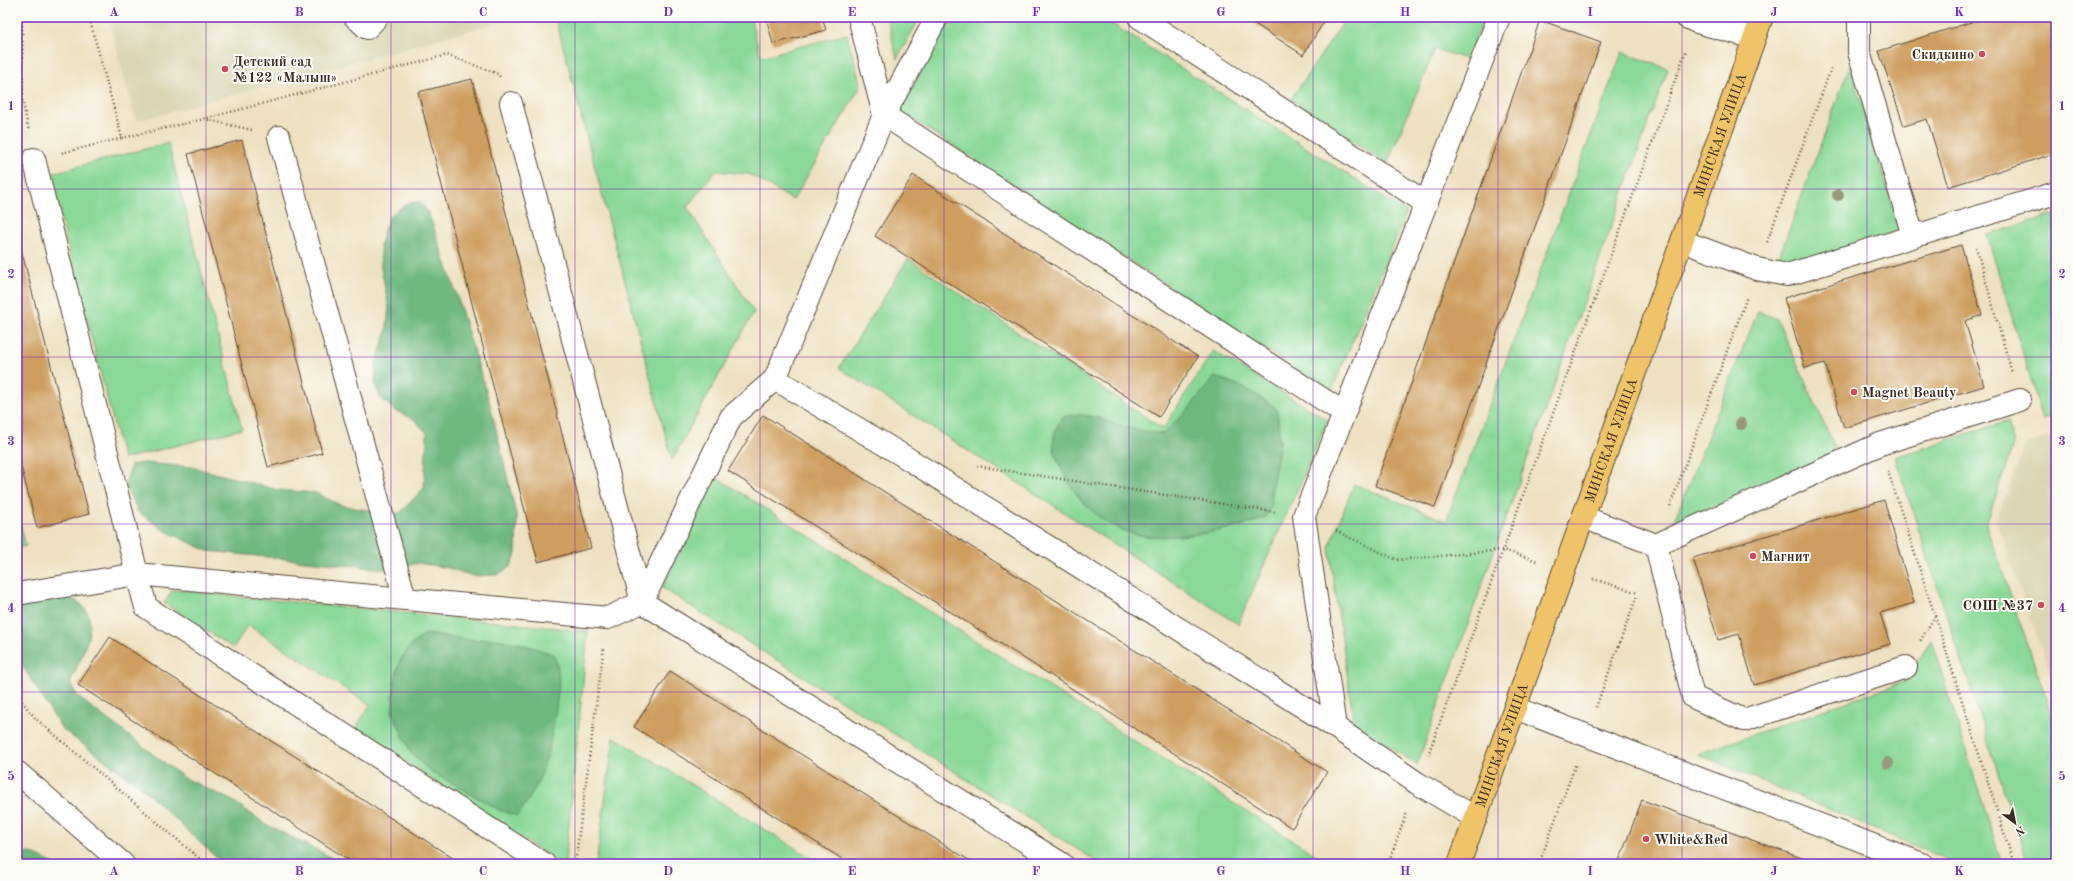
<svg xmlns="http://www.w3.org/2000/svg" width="2073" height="881" font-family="'Old Standard TT',serif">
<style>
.built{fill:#dad5b4}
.green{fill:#89d897;stroke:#62815a}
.forest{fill:#6eb880;stroke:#54714f}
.building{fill:#cd9e5e}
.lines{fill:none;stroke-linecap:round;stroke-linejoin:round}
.minor-casing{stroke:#564536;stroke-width:24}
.major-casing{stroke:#564536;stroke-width:24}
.path{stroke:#564536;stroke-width:2.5;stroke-dasharray:1 3;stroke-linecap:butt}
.minor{stroke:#fff;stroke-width:22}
.major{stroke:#efc469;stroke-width:22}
.tree{fill:#98997b}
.grid{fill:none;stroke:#7b2cbf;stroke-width:1;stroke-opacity:0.55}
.poi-dot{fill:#d1495b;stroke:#fdfcf7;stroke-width:1.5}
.labels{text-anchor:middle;stroke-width:4;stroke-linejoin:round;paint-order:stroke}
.poi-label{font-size:14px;font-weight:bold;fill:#3b2a1e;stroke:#fdfcf7;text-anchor:start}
.street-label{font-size:14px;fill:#3b2a1e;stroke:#fdfcf7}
.neatline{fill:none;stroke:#7b2cbf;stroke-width:1.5}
.grid-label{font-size:13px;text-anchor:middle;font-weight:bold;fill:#7b2cbf}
</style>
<rect width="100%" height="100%" fill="#fdfcf7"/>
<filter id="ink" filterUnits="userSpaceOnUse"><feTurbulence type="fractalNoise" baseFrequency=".025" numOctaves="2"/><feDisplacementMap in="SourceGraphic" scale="8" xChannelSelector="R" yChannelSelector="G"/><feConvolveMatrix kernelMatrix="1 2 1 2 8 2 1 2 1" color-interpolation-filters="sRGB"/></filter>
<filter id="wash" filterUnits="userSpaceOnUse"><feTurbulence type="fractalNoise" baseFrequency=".012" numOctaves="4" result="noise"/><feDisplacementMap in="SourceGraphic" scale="16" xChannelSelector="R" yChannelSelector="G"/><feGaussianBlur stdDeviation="0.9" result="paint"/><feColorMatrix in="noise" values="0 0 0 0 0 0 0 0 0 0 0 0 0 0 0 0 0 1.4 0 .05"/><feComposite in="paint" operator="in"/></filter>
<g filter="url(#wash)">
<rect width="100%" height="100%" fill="#ede1c1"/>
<!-- built -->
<g class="built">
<polygon points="108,17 519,17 136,121"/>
<polygon points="2056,435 2056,690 1996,520 2026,444"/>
</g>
<!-- green -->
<g class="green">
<polygon points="566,17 750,17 761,57 847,34 861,86 793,200 749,174 715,171 687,207 754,312 672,460 556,20"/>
<polygon points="887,17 920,17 897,59"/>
<polygon points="951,17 1101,17 1407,212 1331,392 900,111"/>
<polygon points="1347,17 1484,17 1469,60 1435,49 1387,164 1291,99"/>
<polygon points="1622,52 1668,69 1417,765 1354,723 1329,548 1354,484 1446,521"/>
<polygon points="1850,65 1900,231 1789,265 1778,260"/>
<polygon points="168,143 242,429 123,459 49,174"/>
<polygon points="2056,214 2056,416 2043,420 1987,235"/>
<polygon points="908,259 1163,429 1213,351 1328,420 1238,624 839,368"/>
<polygon points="1758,311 1777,319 1837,452 1672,526"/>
<polygon points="2008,421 2013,445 1986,525 2056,726 2056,864 2028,864 1895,457"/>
<polygon points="717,478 1330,864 1101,864 662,588"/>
<polygon points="17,512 26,546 17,548"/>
<polygon points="173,590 588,631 565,864 561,864 355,729 370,705 248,625 233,648 164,603"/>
<polygon points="1931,640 2002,864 1958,864 1698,754 1906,681"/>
<polygon points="614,737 821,864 596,864"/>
</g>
<!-- forest -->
<g class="forest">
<polygon points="420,202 429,214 456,293 490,404 517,518 516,554 511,566 497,575 473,576 449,568 419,563 384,569 208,551 167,532 138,512 125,485 131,465 144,463 192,467 278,490 316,493 340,505 360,509 400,513 424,488 427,433 415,420 394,410 380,397 375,385 376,363 386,333 389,308 381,268 380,245 385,227 390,215 408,203"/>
<path d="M 1214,377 C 1240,384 1255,393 1277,409 L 1280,442 L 1271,493 L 1272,503 L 1265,518 C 1233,531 1159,544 1127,532 C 1099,522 1077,500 1064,474 C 1053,451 1048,441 1062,417 C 1089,410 1104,422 1129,428 C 1140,431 1152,432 1163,434 L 1191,406 Z"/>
<path d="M 64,594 C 70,598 78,601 83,606 C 101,626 78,662 70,683 L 78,697 L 183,777 L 233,801 L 264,823 L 344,864 L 223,864 L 140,786 L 62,729 L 17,657 L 17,607 Z"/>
<path d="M 425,634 L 471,640 L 495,639 L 518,643 L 553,654 C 562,671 558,689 556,708 C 550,750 544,782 517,816 L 499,810 L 430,771 L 411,753 L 392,712 L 395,679 L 400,661 L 410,646 Z"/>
<polygon points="17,853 31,853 54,864 17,864"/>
</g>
<g id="blocks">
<!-- building -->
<g class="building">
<polygon points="766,17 822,17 826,30 773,44"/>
<polygon points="1244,17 1327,17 1303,55"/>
<polygon points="1987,17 2056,17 2056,153 1948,187 1927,119 1904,126 1879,51"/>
<polygon points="1540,20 1601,42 1435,507 1375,486"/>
<polygon points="472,79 591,548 538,562 418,92"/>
<polygon points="242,140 322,453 268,467 188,154"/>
<polygon points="913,175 1198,357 1159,417 875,236"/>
<polygon points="17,233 89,514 37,528 17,451"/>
<polygon points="1961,245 1982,315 1965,321 1984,386 1844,428 1825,363 1805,368 1784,298"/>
<polygon points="763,415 1327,772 1292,828 728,471"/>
<polygon points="1884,500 1914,603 1880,613 1890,644 1754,685 1739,634 1718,640 1693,558"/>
<polygon points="110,637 217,706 462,864 355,864 78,685"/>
<polygon points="670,671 851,786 975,864 850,864 634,727"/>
<polygon points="1642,800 1818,864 1618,864"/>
</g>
</g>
</g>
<g filter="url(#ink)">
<use href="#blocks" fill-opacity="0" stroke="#564536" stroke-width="1"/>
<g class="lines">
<!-- minor casing -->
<g class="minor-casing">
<g id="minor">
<polyline points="355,17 367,28 377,17"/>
<polyline points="937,17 884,115 1344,413"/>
<polyline points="1139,17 1426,203"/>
<polyline points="1686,17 1697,22 1754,38"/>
<polyline points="1859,17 1859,52 1913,236"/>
<polyline points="511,103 642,602"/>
<polyline points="279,137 405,599"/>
<polyline points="34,159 137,574 608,618 642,602 1062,864"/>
<polyline points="1682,241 1757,269 1787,275 2056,193"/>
<polyline points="775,379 902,455 1335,727 1304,516 1499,17"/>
<polyline points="1583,517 1656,545 1880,444 2020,400"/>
<polyline points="1656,545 1693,697 1744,720 1906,667"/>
<polyline points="17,594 137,574 146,607 544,864"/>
<polyline points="642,602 731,417 775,379 884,115 859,17"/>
<polyline points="1515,708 1922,864"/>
<polyline points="1335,727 1417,783 1476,818"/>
<polyline points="17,772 123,864"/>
</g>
</g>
<!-- major casing -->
<g class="major-casing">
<g id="major">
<path id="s1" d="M 1459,864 L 1762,17"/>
</g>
</g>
<!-- path -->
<g class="path">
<polyline points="22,17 23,96"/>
<polyline points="17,77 29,131"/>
<polyline points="204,119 447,55 498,74 500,77"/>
<polyline points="122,138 204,119 252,130"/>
<polyline points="62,153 122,138 89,17"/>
<polyline points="1767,242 1832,66"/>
<polyline points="1976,247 2012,373"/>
<polyline points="977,466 1275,512"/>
<polyline points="1888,471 1935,616 1919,643"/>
<polyline points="1670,506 1747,297"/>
<polyline points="1336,531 1397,560 1503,550 1537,561"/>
<polyline points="1593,579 1638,593"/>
<polyline points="1935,616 2014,864"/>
<polyline points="17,695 36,719 206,864"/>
<polyline points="1596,707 1637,596"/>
<polyline points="1428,755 1686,50"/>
<polyline points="575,864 604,646"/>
<polyline points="1388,864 1407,812"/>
<polyline points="1539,864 1576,763"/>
</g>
<!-- minor -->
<use href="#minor" class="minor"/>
<!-- major -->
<use href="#major" class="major"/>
</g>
<!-- trees -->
<g class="tree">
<circle cx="1838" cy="195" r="6"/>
<circle cx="1741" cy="424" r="6"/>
<circle cx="1888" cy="763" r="6"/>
</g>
</g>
<!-- grid -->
<path class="grid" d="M 206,17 L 206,864M 391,17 L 391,864M 575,17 L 575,864M 760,17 L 760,864M 944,17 L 944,864M 1129,17 L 1129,864M 1313,17 L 1313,864M 1498,17 L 1498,864M 1682,17 L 1682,864M 1867,17 L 1867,864M 17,189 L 2056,189M 17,357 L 2056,357M 17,524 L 2056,524M 17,692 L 2056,692"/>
<!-- markers -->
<g class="poi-dot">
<circle cx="1982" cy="54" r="4"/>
<circle cx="225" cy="69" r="4"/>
<circle cx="1854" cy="392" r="4"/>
<circle cx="1753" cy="556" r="4"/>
<circle cx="2041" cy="605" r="4"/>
<circle cx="1646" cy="839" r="4"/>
</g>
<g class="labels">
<!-- poi labels -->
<g class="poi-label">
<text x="1974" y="59" text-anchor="end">Скидкино</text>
<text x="233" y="66">Детский сад<tspan x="233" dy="16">№122 «Малыш»</tspan></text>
<text x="1862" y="397">Magnet Beauty</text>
<text x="1761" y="561">Магнит</text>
<text x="2033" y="610" text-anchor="end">СОШ №37</text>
<text x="1654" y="844">White&amp;Red</text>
</g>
<!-- street labels -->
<g class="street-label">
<text dy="5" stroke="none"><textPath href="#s1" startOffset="774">МИНСКАЯ УЛИЦА</textPath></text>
<text dy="5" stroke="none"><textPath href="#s1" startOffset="450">МИНСКАЯ УЛИЦА</textPath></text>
<text dy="5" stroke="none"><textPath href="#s1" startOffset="126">МИНСКАЯ УЛИЦА</textPath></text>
</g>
</g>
<!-- margin -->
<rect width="2073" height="881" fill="none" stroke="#fdfcf7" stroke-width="44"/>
<!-- north arrow -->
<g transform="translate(2015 823) rotate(148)" stroke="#fdfcf7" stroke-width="3" paint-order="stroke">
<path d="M0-3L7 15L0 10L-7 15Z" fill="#3b2a1e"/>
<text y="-6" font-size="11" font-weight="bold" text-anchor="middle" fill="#3b2a1e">N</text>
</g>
<rect x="22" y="22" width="2029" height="837" class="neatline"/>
<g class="grid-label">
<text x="114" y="16">A</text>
<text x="299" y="16">B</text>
<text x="483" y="16">C</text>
<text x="668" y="16">D</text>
<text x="852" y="16">E</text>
<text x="1036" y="16">F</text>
<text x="1221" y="16">G</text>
<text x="1405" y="16">H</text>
<text x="1590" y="16">I</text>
<text x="1774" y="16">J</text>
<text x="1959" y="16">K</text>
<text x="11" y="110">1</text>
<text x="2062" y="110">1</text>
<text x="11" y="278">2</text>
<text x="2062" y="278">2</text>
<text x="11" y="445">3</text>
<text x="2062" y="445">3</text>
<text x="11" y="612">4</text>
<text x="2062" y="612">4</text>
<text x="11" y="780">5</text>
<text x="2062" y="780">5</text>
<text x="114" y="875">A</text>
<text x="299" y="875">B</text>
<text x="483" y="875">C</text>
<text x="668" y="875">D</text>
<text x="852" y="875">E</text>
<text x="1036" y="875">F</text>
<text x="1221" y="875">G</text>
<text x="1405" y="875">H</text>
<text x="1590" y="875">I</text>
<text x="1774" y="875">J</text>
<text x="1959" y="875">K</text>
</g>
</svg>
